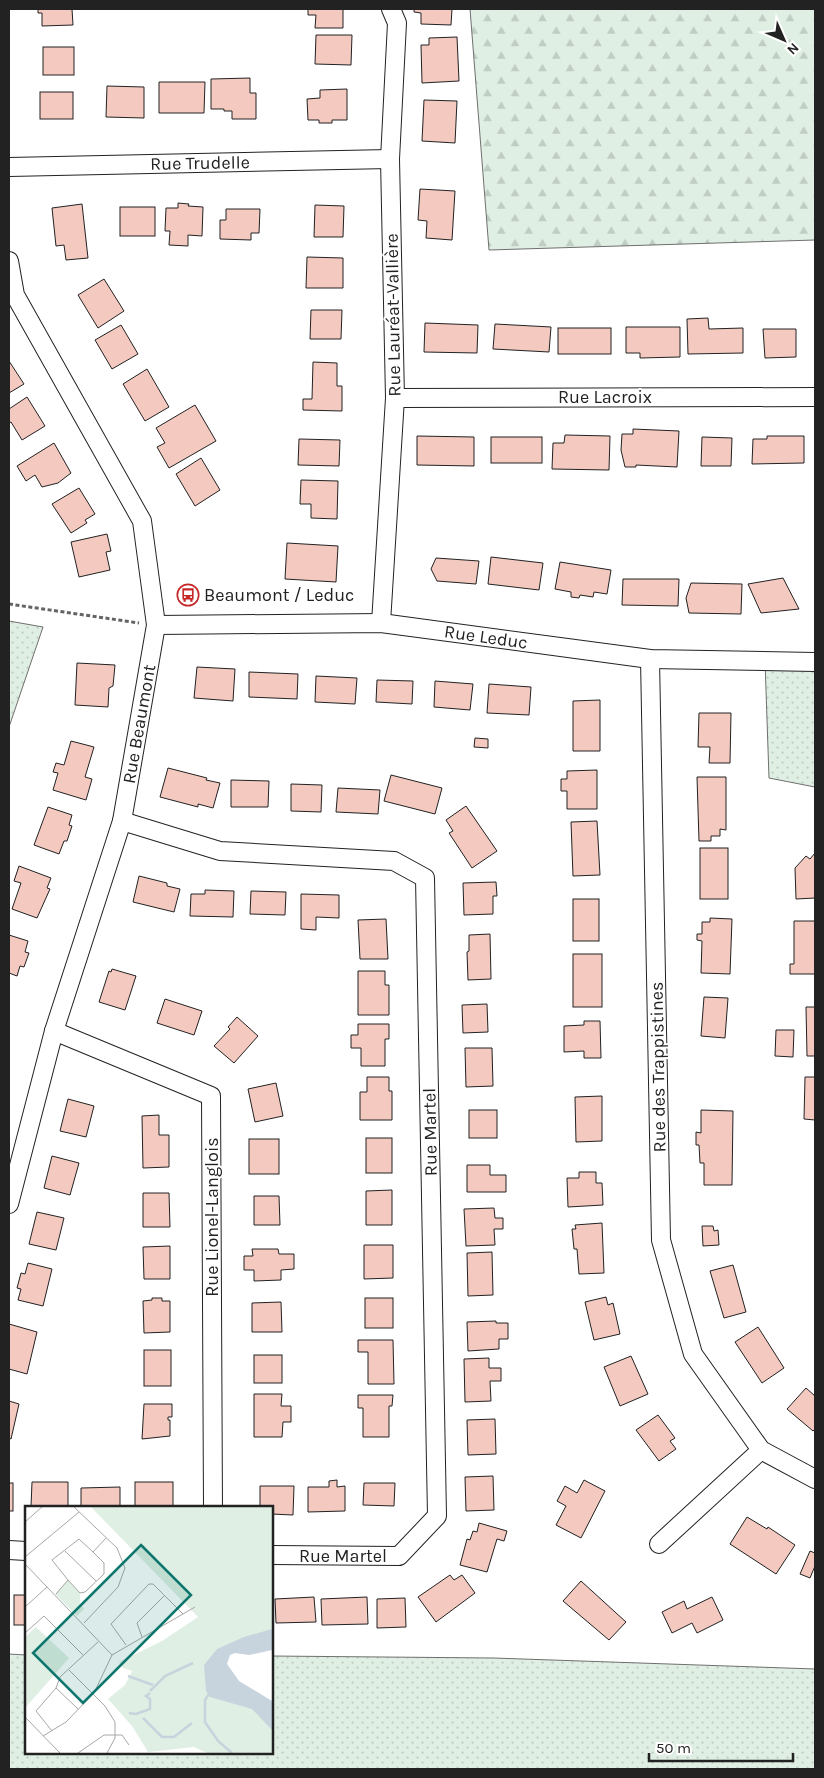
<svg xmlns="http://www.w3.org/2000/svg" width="824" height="1778" font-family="Karla,sans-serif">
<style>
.forest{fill:url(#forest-firs);stroke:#6f6f6f}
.park{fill:url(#park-dots);stroke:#6f6f6f}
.building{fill:#f3c9c0;stroke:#222}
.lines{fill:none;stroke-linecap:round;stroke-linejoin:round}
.street-casing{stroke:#222;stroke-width:20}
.path{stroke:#646464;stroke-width:3;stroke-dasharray:4 2.5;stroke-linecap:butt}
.street{stroke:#fff;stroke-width:18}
.labels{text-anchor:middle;stroke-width:4;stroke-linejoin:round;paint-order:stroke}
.street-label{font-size:18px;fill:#222;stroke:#fff}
.poi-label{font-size:18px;fill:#222;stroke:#fff;text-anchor:start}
.inset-river{fill:none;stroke:#c7d3dd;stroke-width:2.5}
.inset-road{fill:none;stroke:#a7a7a7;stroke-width:1}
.view{fill:#0f766e;fill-opacity:0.15;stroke:#0f766e;stroke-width:2.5}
.inset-edge{fill:none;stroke:#222;stroke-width:2.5}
</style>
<defs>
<pattern id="forest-firs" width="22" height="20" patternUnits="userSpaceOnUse" patternTransform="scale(1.25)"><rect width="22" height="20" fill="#e0efe3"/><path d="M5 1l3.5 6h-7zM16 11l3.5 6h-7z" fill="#c0cdc2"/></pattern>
<pattern id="park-dots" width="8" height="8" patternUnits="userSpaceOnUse" patternTransform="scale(1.25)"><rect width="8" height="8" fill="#e0efe3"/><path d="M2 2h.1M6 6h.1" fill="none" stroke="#c0cdc2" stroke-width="1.8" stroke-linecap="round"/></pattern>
</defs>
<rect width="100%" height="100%" fill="#fff"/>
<!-- forest -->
<polygon class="forest" points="470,9 815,9 815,240 489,250"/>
<!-- park -->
<g class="park">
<polygon points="9,621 43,627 9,727"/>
<polygon points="765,661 815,662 815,787 769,778"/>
<polygon points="9,1654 26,1655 26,1752 271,1752 271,1656 493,1658 815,1669 815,1769 9,1769"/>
</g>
<!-- building -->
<g class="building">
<polygon points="38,9 72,9 73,25 42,26 42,13 38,13"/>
<polygon points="308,9 343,9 343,28 315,28 316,15 308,15"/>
<polygon points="414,9 452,9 451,25 421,24 421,13 414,12"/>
<polygon points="316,35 352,35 351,65 315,64"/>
<polygon points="457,37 459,81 422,83 421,45 429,45 429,38"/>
<rect x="43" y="47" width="31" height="28"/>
<polygon points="250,78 250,93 256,93 256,119 232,119 232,111 224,111 224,109 211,109 211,79"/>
<polygon points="159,82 205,82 204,113 159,113"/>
<polygon points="107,86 144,87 144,118 106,117"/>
<polygon points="347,89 347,120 332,120 332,123 319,123 319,120 308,120 307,99 320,98 320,90"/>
<rect x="40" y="92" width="33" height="27"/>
<polygon points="424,100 457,101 455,143 422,141"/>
<polygon points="420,189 455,191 452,240 426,238 427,221 418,220"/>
<polygon points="178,203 189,204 188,206 203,207 202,236 188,235 188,246 169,245 170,231 165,231 166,208 178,208"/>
<polygon points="82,204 88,258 66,260 64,245 56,246 52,208"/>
<polygon points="315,205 344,206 343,237 314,237"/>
<rect x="120" y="207" width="35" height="29"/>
<polygon points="226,209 260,209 259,233 251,233 251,240 220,239 220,220 226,220"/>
<polygon points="307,257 343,258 343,288 306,288"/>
<polygon points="104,279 124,311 98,328 78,295"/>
<polygon points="311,310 342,310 341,339 310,339"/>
<polygon points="708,318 709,329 743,328 743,353 688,354 687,319"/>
<polygon points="425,323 478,325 477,353 424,352"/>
<polygon points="495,324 551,327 549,352 493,349"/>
<polygon points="121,325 138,354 112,369 95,340"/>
<polygon points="626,327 680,327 680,357 640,358 640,353 626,353"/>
<rect x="558" y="328" width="53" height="26"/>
<polygon points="763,329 796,329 796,357 765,358"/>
<polygon points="9,361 24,384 9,393"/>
<polygon points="313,362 337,363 337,386 342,386 342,411 303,410 303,399 312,399"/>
<polygon points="147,369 169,407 145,421 123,384"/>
<polygon points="27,397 45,426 22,440 11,422 9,423 9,409"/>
<polygon points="195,405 216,441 169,468 157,447 165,443 156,428"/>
<polygon points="633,429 679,431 677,467 636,465 636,467 625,467 621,450 622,434 633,434"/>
<polygon points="565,435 610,436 609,470 552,469 553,443 564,443"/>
<polygon points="417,436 474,437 474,466 417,465"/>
<polygon points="767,436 804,436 804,463 752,464 753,439 767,439"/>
<rect x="491" y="437" width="51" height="26"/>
<polygon points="702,437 732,438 731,466 701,466"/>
<polygon points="299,439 340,440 339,466 298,465"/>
<polygon points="54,443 71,473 58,483 42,487 35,475 26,481 17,466"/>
<polygon points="201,458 220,490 195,506 176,474"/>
<polygon points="301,480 338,481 337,519 311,518 311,504 300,504"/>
<polygon points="79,488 95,514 85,520 87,523 71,533 52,504"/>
<polygon points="107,534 111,551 106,552 110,570 79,577 71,542"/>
<polygon points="287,543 338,546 336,582 285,579"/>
<polygon points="491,557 543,563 539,590 488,584"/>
<polygon points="436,558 479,561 476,584 437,581 431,569"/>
<polygon points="560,562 611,570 607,594 594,592 593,597 580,595 579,598 571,597 571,592 555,589"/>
<polygon points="783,578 799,609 761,613 748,584"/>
<polygon points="623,579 679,579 678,606 622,605"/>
<polygon points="691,583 742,584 741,614 689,613 686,598"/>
<polygon points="77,663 115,665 113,686 109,688 108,707 75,705"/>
<polygon points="197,667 235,669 233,701 194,698"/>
<polygon points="249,672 298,674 297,699 249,697"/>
<polygon points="316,676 357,678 355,704 315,702"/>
<polygon points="377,680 413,681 412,704 376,702"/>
<polygon points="435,681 473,684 470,710 434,707"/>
<polygon points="489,684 531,687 529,715 487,713"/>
<polygon points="600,700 600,751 573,751 573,701"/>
<polygon points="699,713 731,713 730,763 709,763 710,747 698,747"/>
<polygon points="475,738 488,739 488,748 474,747"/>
<polygon points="71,741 94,747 85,777 92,779 86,800 53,790 58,773 53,772 56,763 64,765"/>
<polygon points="168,768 207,778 206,780 220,783 213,808 198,804 198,807 160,797"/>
<polygon points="597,770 597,809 567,809 567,791 561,791 561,779 567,779 567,771"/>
<polygon points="391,775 442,788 435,814 384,801"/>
<polygon points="697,777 726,777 726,830 720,829 720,836 711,836 711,841 699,841"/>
<polygon points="231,780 269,781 268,807 231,807"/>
<polygon points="291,784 322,785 321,812 291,811"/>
<polygon points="338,788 380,790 378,814 336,812"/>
<polygon points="466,806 497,851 472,868 449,833 453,831 446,820"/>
<polygon points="48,807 72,815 69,825 72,826 67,841 64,841 59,854 34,845"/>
<polygon points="597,821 600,875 573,876 571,822"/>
<rect x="700" y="848" width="28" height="51"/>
<polygon points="815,853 815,898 796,899 795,868 806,856 810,859"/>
<polygon points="19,866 51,878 47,888 50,889 37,918 12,909 21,883 14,881"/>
<polygon points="139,876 167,883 167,886 180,889 174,912 133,902"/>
<polygon points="496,882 497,896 493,896 493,914 464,915 463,883"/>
<polygon points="205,890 234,891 233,917 190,916 191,894 205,894"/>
<polygon points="251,891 286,892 285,915 250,914"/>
<polygon points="301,894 339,895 339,918 316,917 316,930 301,929"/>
<rect x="573" y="899" width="26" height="42"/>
<polygon points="710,918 732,919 730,974 701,973 702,941 697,940 697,934 702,934 702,922 710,922"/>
<polygon points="386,919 388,959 360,959 358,920"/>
<polygon points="794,921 815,921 815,974 790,974 790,964 794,964"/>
<polygon points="490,934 491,979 468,980 467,952 469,951 469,935"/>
<polygon points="9,935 28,941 25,952 29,953 24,967 20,966 17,976 9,973"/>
<rect x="573" y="954" width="29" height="53"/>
<polygon points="112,969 136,976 125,1010 99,1002 109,971 111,972"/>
<polygon points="358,971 385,971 385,985 389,985 389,1015 358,1015"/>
<polygon points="704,997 728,998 725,1038 701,1036"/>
<polygon points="165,999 202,1011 194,1035 157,1023"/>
<polygon points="487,1004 488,1032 463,1033 462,1005"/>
<polygon points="806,1007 815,1007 815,1056 807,1056"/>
<polygon points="237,1017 258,1036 234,1063 214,1046 230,1029 228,1027"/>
<polygon points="584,1021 600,1021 601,1058 584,1058 584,1051 564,1052 564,1026 584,1025"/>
<polygon points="358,1024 389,1024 389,1039 385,1039 385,1066 361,1066 361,1048 351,1048 351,1035 358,1035"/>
<polygon points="776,1030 794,1030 793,1057 775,1056"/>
<polygon points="465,1048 492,1048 493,1086 466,1087"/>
<polygon points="367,1077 389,1077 389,1091 392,1091 392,1120 360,1120 360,1092 367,1092"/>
<polygon points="805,1077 815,1077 815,1120 804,1119"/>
<polygon points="276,1083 283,1116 255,1122 248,1089"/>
<polygon points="602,1096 602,1141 576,1142 575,1097"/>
<polygon points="68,1099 94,1106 86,1137 60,1131"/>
<rect x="469" y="1110" width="28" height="28"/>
<polygon points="701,1110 733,1111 732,1185 704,1185 704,1163 700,1163 699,1145 696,1145 696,1132 701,1133"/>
<polygon points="159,1115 159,1135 169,1135 169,1167 143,1168 142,1116"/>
<rect x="366" y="1138" width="26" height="35"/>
<rect x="249" y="1139" width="30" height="35"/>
<polygon points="52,1156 79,1163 70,1195 44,1188"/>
<polygon points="467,1165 490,1165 490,1175 506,1175 506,1192 467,1192"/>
<polygon points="579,1172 596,1172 596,1183 602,1183 603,1205 568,1207 567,1178 579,1178"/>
<polygon points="392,1190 392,1225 366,1225 366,1191"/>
<polygon points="143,1193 169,1193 170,1227 143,1227"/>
<polygon points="254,1196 279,1196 280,1225 254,1225"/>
<polygon points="494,1208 495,1218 503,1218 503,1229 494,1229 495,1245 466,1246 464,1209"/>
<polygon points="37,1212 64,1218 56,1250 29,1244"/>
<polygon points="602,1223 604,1273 579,1274 577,1249 574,1249 572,1229 576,1229 575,1225"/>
<polygon points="702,1226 713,1226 714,1231 718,1230 719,1245 703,1246"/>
<polygon points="364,1245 393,1245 393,1278 364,1279"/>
<polygon points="170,1246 170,1279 144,1279 143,1247"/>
<polygon points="252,1249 278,1249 279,1254 294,1254 294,1269 281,1270 281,1280 254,1281 254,1270 244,1270 244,1256 253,1256"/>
<polygon points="492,1252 493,1295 468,1296 467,1253"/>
<polygon points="28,1263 52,1269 43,1306 18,1300 21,1289 17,1288 21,1273 25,1274"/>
<polygon points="733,1265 746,1312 724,1318 710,1271"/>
<polygon points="606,1297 608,1305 613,1303 620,1334 594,1340 585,1302"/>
<polygon points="152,1298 162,1298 162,1301 170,1301 170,1332 144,1333 143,1301 152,1300"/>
<rect x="365" y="1298" width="28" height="30"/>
<polygon points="281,1302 282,1332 252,1332 252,1303"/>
<polygon points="496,1321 496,1323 508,1323 508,1339 499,1339 499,1349 468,1351 467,1322"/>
<polygon points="9,1324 37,1332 27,1374 9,1369"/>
<polygon points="758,1327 784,1368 762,1383 735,1342"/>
<polygon points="358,1340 393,1340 394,1384 368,1384 368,1352 358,1352"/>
<rect x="144" y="1350" width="27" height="36"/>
<rect x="254" y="1355" width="28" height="28"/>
<polygon points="631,1356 648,1394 620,1406 604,1367"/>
<polygon points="489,1358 489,1368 501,1368 501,1381 490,1381 491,1401 465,1402 464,1359"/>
<polygon points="806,1388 815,1396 815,1429 813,1431 787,1409"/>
<polygon points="254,1394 282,1394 281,1406 291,1406 291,1422 283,1422 282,1437 254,1437"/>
<polygon points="358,1395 393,1395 392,1406 389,1406 389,1437 363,1437 363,1408 358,1408"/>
<polygon points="9,1401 19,1404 11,1439 9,1438"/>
<polygon points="144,1404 172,1404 172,1417 168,1417 168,1420 170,1420 170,1436 142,1439"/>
<polygon points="658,1415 675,1438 670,1441 676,1449 659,1461 636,1430"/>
<polygon points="495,1419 496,1454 468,1455 467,1420"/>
<polygon points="493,1476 494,1510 466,1511 465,1477"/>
<polygon points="337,1480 337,1487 345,1486 345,1511 308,1512 308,1487 329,1487 329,1481"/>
<polygon points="584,1480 605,1491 581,1538 556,1525 566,1506 557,1501 565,1486 577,1493"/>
<polygon points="32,1482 68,1482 68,1507 31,1507"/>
<rect x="135" y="1482" width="38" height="25"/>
<rect x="9" y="1483" width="4" height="28"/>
<polygon points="364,1483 395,1483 394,1506 363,1505"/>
<polygon points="260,1486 294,1486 293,1515 271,1514 271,1507 260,1507"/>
<polygon points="120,1487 120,1507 81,1507 81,1488"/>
<polygon points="747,1517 767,1529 768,1527 795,1545 776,1574 730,1544"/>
<polygon points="479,1523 507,1531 504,1541 497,1539 487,1572 460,1565 467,1539 470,1540 473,1531 477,1532"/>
<polygon points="810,1551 815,1553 815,1566 810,1578 800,1574"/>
<polygon points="450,1575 454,1580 462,1575 475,1593 436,1622 418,1597"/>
<polygon points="581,1581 626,1622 609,1640 563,1601"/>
<rect x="14" y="1595" width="12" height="30"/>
<polygon points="314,1597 316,1622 276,1623 275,1599"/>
<polygon points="367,1597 368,1624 322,1625 321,1599"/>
<polygon points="712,1597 723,1620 697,1633 692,1623 672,1633 662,1612 684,1601 687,1609"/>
<polygon points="405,1598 406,1627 377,1628 377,1599"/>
</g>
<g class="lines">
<!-- street casing -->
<g class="street-casing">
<g id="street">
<polyline points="9,167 390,159"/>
<polyline points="9,261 15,295 142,521 156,625 122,821 54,1031 9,1204"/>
<polyline points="395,398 815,397"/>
<polyline points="381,623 395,398 390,159 397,23 391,9"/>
<polyline points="156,625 381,623 650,659 815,662"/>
<polyline points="650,659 661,1240 693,1354 761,1450 815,1479"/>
<polyline points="122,821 220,851 394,861 425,878 437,1516 399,1556 271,1555"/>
<polyline points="54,1031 211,1096 213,1507"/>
<polyline points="659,1544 761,1450"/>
<polyline points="9,1550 26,1551"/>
</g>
</g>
<!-- path -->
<polyline class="path" points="9,604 139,623"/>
<!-- street -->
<use href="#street" class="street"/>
</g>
<!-- icons -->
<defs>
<g id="bus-ring" transform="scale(1.125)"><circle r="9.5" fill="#fff" stroke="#c62828" stroke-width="1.5"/><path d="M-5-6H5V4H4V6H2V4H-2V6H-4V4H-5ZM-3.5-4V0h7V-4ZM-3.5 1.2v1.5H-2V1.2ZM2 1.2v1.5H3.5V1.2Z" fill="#c62828"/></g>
</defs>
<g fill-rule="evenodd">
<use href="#bus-ring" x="188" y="595"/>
</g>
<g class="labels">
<!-- street labels -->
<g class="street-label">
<text transform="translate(200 163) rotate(-1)" y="6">Rue Trudelle</text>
<text transform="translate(393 315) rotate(-91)" y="6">Rue Lauréat-Vallière</text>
<text x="605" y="403">Rue Lacroix</text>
<text transform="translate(486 637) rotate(8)" y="6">Rue Leduc</text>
<text transform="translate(139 724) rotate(-80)" y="6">Rue Beaumont</text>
<text transform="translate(658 1067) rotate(-91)" y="6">Rue des Trappistines</text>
<text transform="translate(430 1132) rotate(-91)" y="6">Rue Martel</text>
<text transform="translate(212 1217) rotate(-90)" y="6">Rue Lionel-Langlois</text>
<text x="343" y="1562">Rue Martel</text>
</g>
<!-- poi labels -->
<g class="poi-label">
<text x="204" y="601">Beaumont / Leduc</text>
</g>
</g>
<!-- overview -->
<g transform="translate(25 1506)">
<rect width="248" height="248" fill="#fff"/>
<path d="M 11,121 L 44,152 L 30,168 L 0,140 L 0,131 Z" fill="#e0efe3"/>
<path d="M 0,139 L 30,168 L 0,202 Z" fill="#e0efe3"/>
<path d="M 65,0 L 247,0 L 247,132 L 197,147 L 190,167 L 247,209 L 247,247 L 182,247 L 169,241 L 123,246 L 107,220 L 83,193 L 100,179 L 107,165 L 98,162 L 94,156 L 137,135 L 173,111 ZM 43,74 L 55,87 L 55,97 L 59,103 L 52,110 L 30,88 Z" fill="#e0efe3"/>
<path d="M 247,123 L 247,144 L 224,149 L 210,147 L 205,149 L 202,158 L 214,175 L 247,195 L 247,224 L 227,203 L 185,191 L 181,185 L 179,159 L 192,143 L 219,131 Z" fill="#c7d3dd"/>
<path class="inset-river" d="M 103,170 L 128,179M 125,185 L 140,170 L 168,157M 184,188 L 180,194 L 180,216 L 193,235 L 207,247M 104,207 L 111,208 L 125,203 L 125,193 L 121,190 L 125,187M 118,212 L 137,231 L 149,231 L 167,217"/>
<path class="inset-road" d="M 48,0 L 92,42 L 100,62 L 93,81 L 59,117M 0,16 L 18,0M 40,45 L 71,75M 0,51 L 54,6M 0,58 L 87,149M 43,74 L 27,54 L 54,33 L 68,46 L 81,32M 31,88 L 43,74 L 55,87 L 60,86 L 79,68 L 79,57 L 68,46M 0,101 L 22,81M 0,127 L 19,110 L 58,149M 117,131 L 112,117 L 139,90M 101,139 L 86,118 L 124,78 L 128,78 L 158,108M 44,164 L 80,200 L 90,216 L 90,232 L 82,247M 31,182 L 53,203M 0,211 L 35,247M 27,225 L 11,205 L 31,182 L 35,171 L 73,136M 18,230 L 41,216 L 69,187 L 87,149 L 170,101M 53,247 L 79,229 L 97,229 L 104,239"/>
<path class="view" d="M 116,39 L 166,89 L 58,197 L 8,147 Z"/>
<rect width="248" height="248" class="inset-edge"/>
</g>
<!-- border -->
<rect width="824" height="1778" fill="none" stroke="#222222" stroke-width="20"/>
<!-- north arrow -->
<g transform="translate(784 40) rotate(135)" stroke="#ffffff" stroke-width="4" paint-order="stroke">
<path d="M0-4L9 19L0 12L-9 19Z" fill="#222222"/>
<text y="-8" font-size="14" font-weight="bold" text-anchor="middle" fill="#222222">N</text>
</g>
<!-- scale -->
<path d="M649 1753v8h144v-8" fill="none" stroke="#222222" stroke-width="2.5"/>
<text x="656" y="1753" font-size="15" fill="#222222" stroke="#ffffff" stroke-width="4" paint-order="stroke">50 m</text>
</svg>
